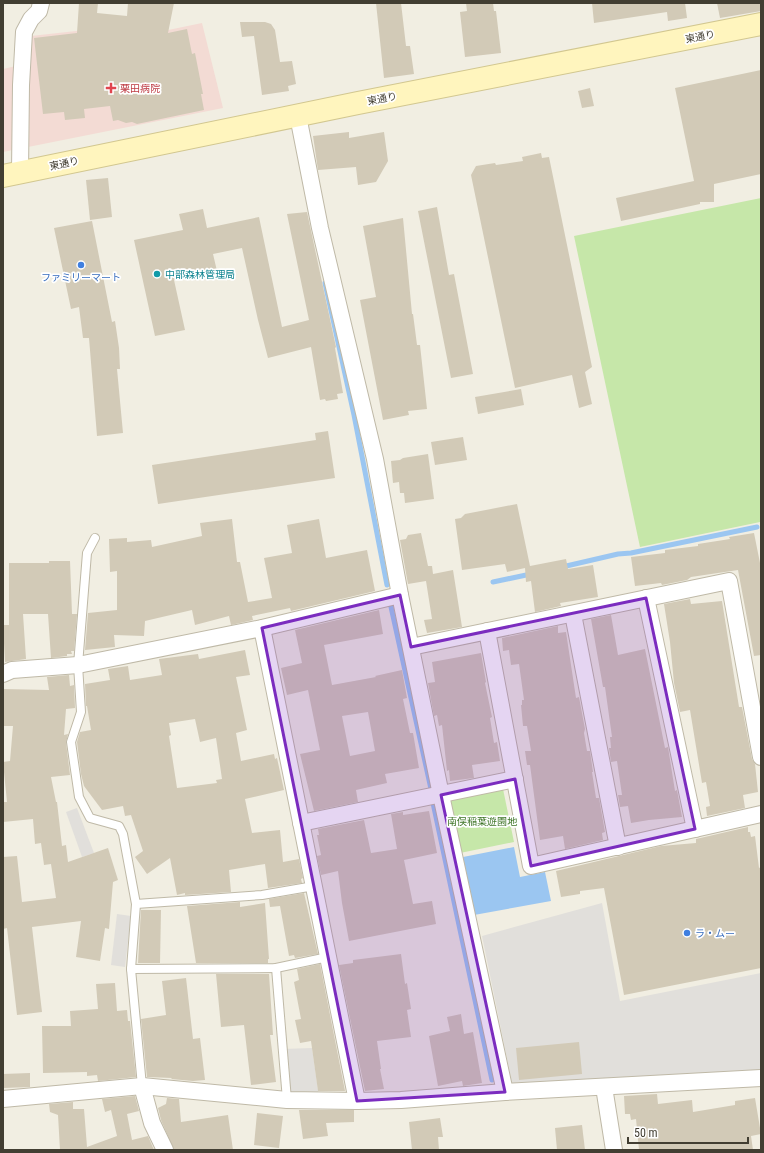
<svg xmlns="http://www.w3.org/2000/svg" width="764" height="1153" font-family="'Roboto Condensed','Noto Sans JP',sans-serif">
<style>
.medical{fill:#f3dbd4}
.green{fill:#c6e7a9}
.parking{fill:#e1dfdb}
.water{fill:#9bc6f1}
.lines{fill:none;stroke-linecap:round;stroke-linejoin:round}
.stream{stroke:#9bc6f1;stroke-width:5}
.building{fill:#d2cab7;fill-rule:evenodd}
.lane-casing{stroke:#bfb9a7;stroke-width:10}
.street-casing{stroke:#bfb9a7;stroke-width:18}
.secondary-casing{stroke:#d2c790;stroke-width:24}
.lane{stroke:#fff;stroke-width:8}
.street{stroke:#fff;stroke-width:16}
.secondary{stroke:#fff5be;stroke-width:22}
.marked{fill:#7b2cbf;fill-opacity:0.2;stroke:#7b2cbf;stroke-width:3;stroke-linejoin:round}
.health-dot{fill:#e0444e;stroke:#fff;stroke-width:1.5}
.shop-dot{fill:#3f7fe0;stroke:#fff;stroke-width:1.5}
.culture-dot{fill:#0f9aa8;stroke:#fff;stroke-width:1.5}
.labels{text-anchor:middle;stroke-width:3.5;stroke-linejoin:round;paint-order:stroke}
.street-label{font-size:10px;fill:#423e32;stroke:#fff}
.health-label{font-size:10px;fill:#be3a42;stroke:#fff;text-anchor:start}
.culture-label{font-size:10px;fill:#0d838f;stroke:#fff;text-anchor:start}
.shop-label{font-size:10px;fill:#366cbe;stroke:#fff}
.park-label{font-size:10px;fill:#3d7426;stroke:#fff}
</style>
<rect width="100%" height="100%" fill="#f1eee2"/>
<!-- medical -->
<polygon class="medical" points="202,23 223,108 3,152 3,69 16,66 31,36 85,30 115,41"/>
<!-- green -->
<g class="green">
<polygon points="761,198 761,525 760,522 640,547 574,236"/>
<polygon points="503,789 514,842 460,853 450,799"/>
</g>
<!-- parking -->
<g class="parking">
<polygon points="77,808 94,853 82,857 66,812"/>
<polygon points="602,903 620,1001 761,973 761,1072 513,1088 482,936"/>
<polygon points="117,914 131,916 125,967 111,965"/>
<polygon points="312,1048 319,1097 286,1097 282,1049"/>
</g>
<!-- water -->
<polygon class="water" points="514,847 520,877 545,872 551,901 474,915 463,857"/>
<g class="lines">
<!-- stream -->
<g class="stream">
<polyline points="325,283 354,415 387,585"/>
<polyline points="562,567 618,554 631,553 757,527"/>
<polyline points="493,582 531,574"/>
<polyline points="391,607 431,789"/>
<polyline points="433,803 492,1080"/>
</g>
</g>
<!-- building -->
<g class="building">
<polygon points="79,3 98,3 97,13 127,16 128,3 174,3 168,33 187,29 192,54 195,53 203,94 201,94 204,110 137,124 132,122 126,123 118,120 113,121 110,106 84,109 85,118 65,120 64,112 43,114 34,38 77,33"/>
<polygon points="376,3 401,3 406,46 410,46 414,74 384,78"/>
<polygon points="466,3 493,3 494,11 496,11 501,53 465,57 460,12 467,11"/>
<polygon points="592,3 685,3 687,18 668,21 667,12 594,23"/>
<polygon points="717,3 761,3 761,11 720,18"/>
<polygon points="240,22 265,22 271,24 275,30 280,62 292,61 296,84 288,86 289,91 262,95 254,36 242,37"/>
<polygon points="761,70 761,174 714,184 714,202 700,202 700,204 621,221 616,198 694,181 675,88"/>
<polygon points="590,88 594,106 582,108 578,91"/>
<polygon points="349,132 349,138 384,132 388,161 376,182 358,185 356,167 318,170 313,136"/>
<polygon points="541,153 542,158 549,157 592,367 585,372 592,404 579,408 572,375 515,388 471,175 476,166 495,163 496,165 523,161 522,157"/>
<polygon points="108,178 112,217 90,220 86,180"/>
<polygon points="437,207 449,275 454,274 473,374 451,378 418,211"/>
<polygon points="203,209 207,228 259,217 282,327 309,320 287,214 307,212 336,347 335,348 343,393 337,394 338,399 326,401 325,399 320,400 311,347 268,358 258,320 242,248 213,254 217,271 174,280 185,330 155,336 134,240 183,230 179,214"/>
<polygon points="403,218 412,314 413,314 417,345 420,345 427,409 408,411 409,415 383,420 360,300 376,297 363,226"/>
<polygon points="92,221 112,322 115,321 119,348 120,369 117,369 123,433 97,436 89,338 83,338 79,307 71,309 54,228"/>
<polygon points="521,389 524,405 478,414 475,397"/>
<polygon points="328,431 335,478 158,504 152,465 316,440 315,433"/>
<polygon points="463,437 467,460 435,465 431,442"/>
<polygon points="428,454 434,499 405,503 404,493 400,493 399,482 393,483 391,461 400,460 403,458"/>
<polygon points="517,504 530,566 566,559 568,569 593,565 598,597 560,603 561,606 535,612 531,581 526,582 525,568 507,572 505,564 462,570 455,519 461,518 465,514"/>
<polygon points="232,519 237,562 240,562 248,602 272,598 264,558 292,553 287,525 319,519 326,558 367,550 375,591 291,611 290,608 252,616 253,620 231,625 229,616 195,625 192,610 145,621 144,636 114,635 115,647 85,650 88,613 117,610 117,571 110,572 109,539 127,538 127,542 151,540 152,547 202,536 200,523"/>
<polygon points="421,533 428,566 432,566 433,574 453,570 462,627 427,633 424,620 432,619 426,581 408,584 400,540 406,539 408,535"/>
<polygon points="754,533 761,568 761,655 754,656 738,570 691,577 687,580 662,585 661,583 635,586 631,557 665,553 665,550 698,546 698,544 730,539 729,537"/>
<polygon points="49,561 70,561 72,614 77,614 74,651 71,651 72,654 67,654 67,656 51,658 48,614 23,614 26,659 5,662 3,625 9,625 9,563 49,563"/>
<polygon points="690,599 691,604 722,601 739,707 742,707 752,759 755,764 758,792 743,795 745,808 707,816 706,807 710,806 706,782 702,783 690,710 680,712 674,683 670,642 664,604"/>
<path d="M 379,610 L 383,634 L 324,645 L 332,685 L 376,677 L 375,676 L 402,670 L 407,698 L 403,699 L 410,733 L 413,733 L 419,768 L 385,774 L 387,783 L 356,790 L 358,802 L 314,811 L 300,754 L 320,750 L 308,690 L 287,695 L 281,668 L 302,663 L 295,630 ZM 368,712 L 375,751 L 350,756 L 342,716 Z"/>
<polygon points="611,615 618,655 645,649 665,748 668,747 675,791 677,790 682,817 649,820 631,823 628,806 620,807 618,795 622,795 617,761 611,762 609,748 611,748 610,737 612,737 605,687 603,687 591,619"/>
<polygon points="558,626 558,633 566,632 576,698 579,697 585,729 584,733 587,751 590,751 593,772 592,772 596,798 599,798 605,832 602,833 603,840 565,849 563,836 540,840 530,765 527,765 525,751 531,751 527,726 523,726 521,705 522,705 522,700 524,700 519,664 511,665 509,650 503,651 502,638"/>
<path d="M 245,650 L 250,675 L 236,677 L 247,730 L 236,733 L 241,761 L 274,754 L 275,759 L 277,758 L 284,790 L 245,799 L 252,833 L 280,830 L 283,862 L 299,859 L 303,878 L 301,879 L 302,883 L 268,888 L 265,864 L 229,870 L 231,892 L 185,895 L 185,893 L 177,895 L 170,858 L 147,874 L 135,857 L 143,851 L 131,815 L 125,816 L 123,806 L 102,810 L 84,786 L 81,774 L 77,742 L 80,732 L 91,730 L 87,706 L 86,706 L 85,684 L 110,680 L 108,669 L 128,666 L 130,680 L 162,675 L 159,659 L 198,654 L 199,659 ZM 195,719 L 200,742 L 216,738 L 222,779 L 216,780 L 217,783 L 177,788 L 169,736 L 171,735 L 169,723 Z"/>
<polygon points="481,653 486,682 485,683 492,717 490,718 494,743 497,742 500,761 472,765 474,778 450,781 449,770 447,771 442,725 439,726 437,715 434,716 428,683 435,682 432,662"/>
<polygon points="69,675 70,686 74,685 75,708 66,709 64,735 68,734 66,743 70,775 51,777 56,802 57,802 62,846 66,845 68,862 108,848 118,880 113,882 109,929 105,928 100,961 76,957 81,921 32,927 42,1012 17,1015 7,928 3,929 3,857 17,856 22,902 56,898 51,864 44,865 41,843 35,844 33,819 3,822 3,802 7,802 3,762 10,761 13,726 3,726 3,689 49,690 47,677"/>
<polygon points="429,811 437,853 404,860 413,904 432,901 436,924 349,941 342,903 338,871 321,875 317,856 321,855 317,835 319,835 318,829 364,820 371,853 397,849 391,814 403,812 403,815"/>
<polygon points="748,827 748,832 750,832 751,837 755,836 759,868 761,867 761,968 624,995 604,888 580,891 580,894 561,897 556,871 661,846 696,843 696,839"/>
<polygon points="304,893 318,954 295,958 294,955 289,956 280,906 270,907 269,899"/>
<polygon points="240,902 240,907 265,903 269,959 268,959 268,963 196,963 187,906"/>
<polygon points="141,910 161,910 160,963 138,963"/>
<polygon points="401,954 405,984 407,983 411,1009 407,1010 411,1037 377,1041 381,1069 380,1069 384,1089 365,1091 339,965 353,963 353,960"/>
<polygon points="320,964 345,1091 318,1091 311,1041 300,1043 295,1020 301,1019 294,982 299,980 297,969"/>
<polygon points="216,974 269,974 273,1035 270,1035 276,1082 251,1085 244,1025 221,1027"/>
<polygon points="186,978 193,1039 200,1038 205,1080 193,1081 171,1079 172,1078 147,1077 141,1019 166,1015 162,981"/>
<polygon points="115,983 117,1011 127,1010 128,1021 130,1021 136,1077 98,1081 97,1075 87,1076 87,1072 43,1073 42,1026 71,1026 70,1011 98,1009 96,984"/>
<polygon points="461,1014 464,1034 473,1032 482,1083 463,1086 462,1081 438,1086 429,1036 450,1031 447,1017"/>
<polygon points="579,1042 582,1074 519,1080 516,1048"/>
<polygon points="30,1073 30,1087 3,1088 3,1074"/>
<polygon points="657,1094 658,1104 692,1100 693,1112 735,1105 735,1101 755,1098 761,1134 751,1136 753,1150 639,1150 636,1119 631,1120 630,1114 625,1114 624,1096"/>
<polygon points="135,1096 139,1111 127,1114 132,1140 148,1136 154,1150 60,1150 58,1115 50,1112 49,1104 73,1102 73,1109 84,1109 87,1147 117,1136 111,1110 105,1112 102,1099"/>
<polygon points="167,1098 179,1099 181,1122 228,1115 233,1150 174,1150 161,1120 158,1108 166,1104"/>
<polygon points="299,1110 354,1110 354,1122 326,1123 328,1136 303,1139"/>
<polygon points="257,1113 283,1116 279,1148 254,1145"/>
<polygon points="440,1118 443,1137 438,1137 439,1150 412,1150 409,1122"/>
<polygon points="582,1125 585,1150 557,1150 555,1128"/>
</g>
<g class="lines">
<!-- lane casing -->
<g class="lane-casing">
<g id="lane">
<polyline points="95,538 87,553 78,665 81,712 71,742 79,797 90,818 119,826 123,834 136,904 131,969 142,1086"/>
<polyline points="136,904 262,895 314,886"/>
<polyline points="276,968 287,1100"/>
<polyline points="131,969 276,968 328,957"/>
</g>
</g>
<!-- street casing -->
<g class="street-casing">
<g id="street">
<polyline points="298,116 320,228 375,459 400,595 441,795 505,1092"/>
<polyline points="20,172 21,85 24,32 31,19 39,11 41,3"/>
<polyline points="646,598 695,829"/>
<polyline points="573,614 618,847"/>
<polyline points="262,628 357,1101"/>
<polyline points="487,631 531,866 761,814"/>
<polyline points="411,647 729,581 761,757"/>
<polyline points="3,674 12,670 78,665 262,628 400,595"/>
<polyline points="301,823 515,779"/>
<polyline points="142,1086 152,1123 165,1150"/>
<polyline points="604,1087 614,1150"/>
<polyline points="3,1099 142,1086 287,1100 357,1101 401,1100 505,1092 761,1078"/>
</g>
</g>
<!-- secondary casing -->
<g class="secondary-casing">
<polyline id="secondary" points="3,176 358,103 761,24"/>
</g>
<!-- lane -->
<use href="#lane" class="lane"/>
<!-- street -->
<use href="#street" class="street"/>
<!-- secondary -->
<use href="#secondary" class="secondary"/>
</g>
<!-- marked area -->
<path class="marked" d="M 400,595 L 411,647 L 646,598 L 695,829 L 531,866 L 515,779 L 441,795 L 505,1092 L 357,1101 L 262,628 Z"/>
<!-- markers -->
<path class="health-dot" d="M109 82h4v4h4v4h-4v4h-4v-4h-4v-4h4z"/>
<g class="shop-dot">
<circle cx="81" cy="265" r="4"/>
<circle cx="687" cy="933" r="4"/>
</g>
<circle class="culture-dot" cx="157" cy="274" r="4"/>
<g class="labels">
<!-- street labels -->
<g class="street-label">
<text transform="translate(700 36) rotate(-11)" y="4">東通り</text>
<text transform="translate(382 98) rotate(-11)" y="4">東通り</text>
<text transform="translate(64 163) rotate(-12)" y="4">東通り</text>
</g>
<!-- health labels -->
<g class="health-label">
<text x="120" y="92">栗田病院</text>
</g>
<!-- culture labels -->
<g class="culture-label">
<text x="165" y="278">中部森林管理局</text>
</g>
<!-- shop labels -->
<g class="shop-label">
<text x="81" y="281">ファミリーマート</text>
<text x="695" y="937" text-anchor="start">ラ・ムー</text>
</g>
<!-- park labels -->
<g class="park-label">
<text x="482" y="825">南俣稲葉遊園地</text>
</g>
</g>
<!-- border -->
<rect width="764" height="1153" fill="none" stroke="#423e32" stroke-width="8"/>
<!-- scale -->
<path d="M628 1137v6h120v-6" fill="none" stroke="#423e32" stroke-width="2"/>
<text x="634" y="1137" font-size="12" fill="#423e32" stroke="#ffffff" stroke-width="3" paint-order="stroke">50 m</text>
</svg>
